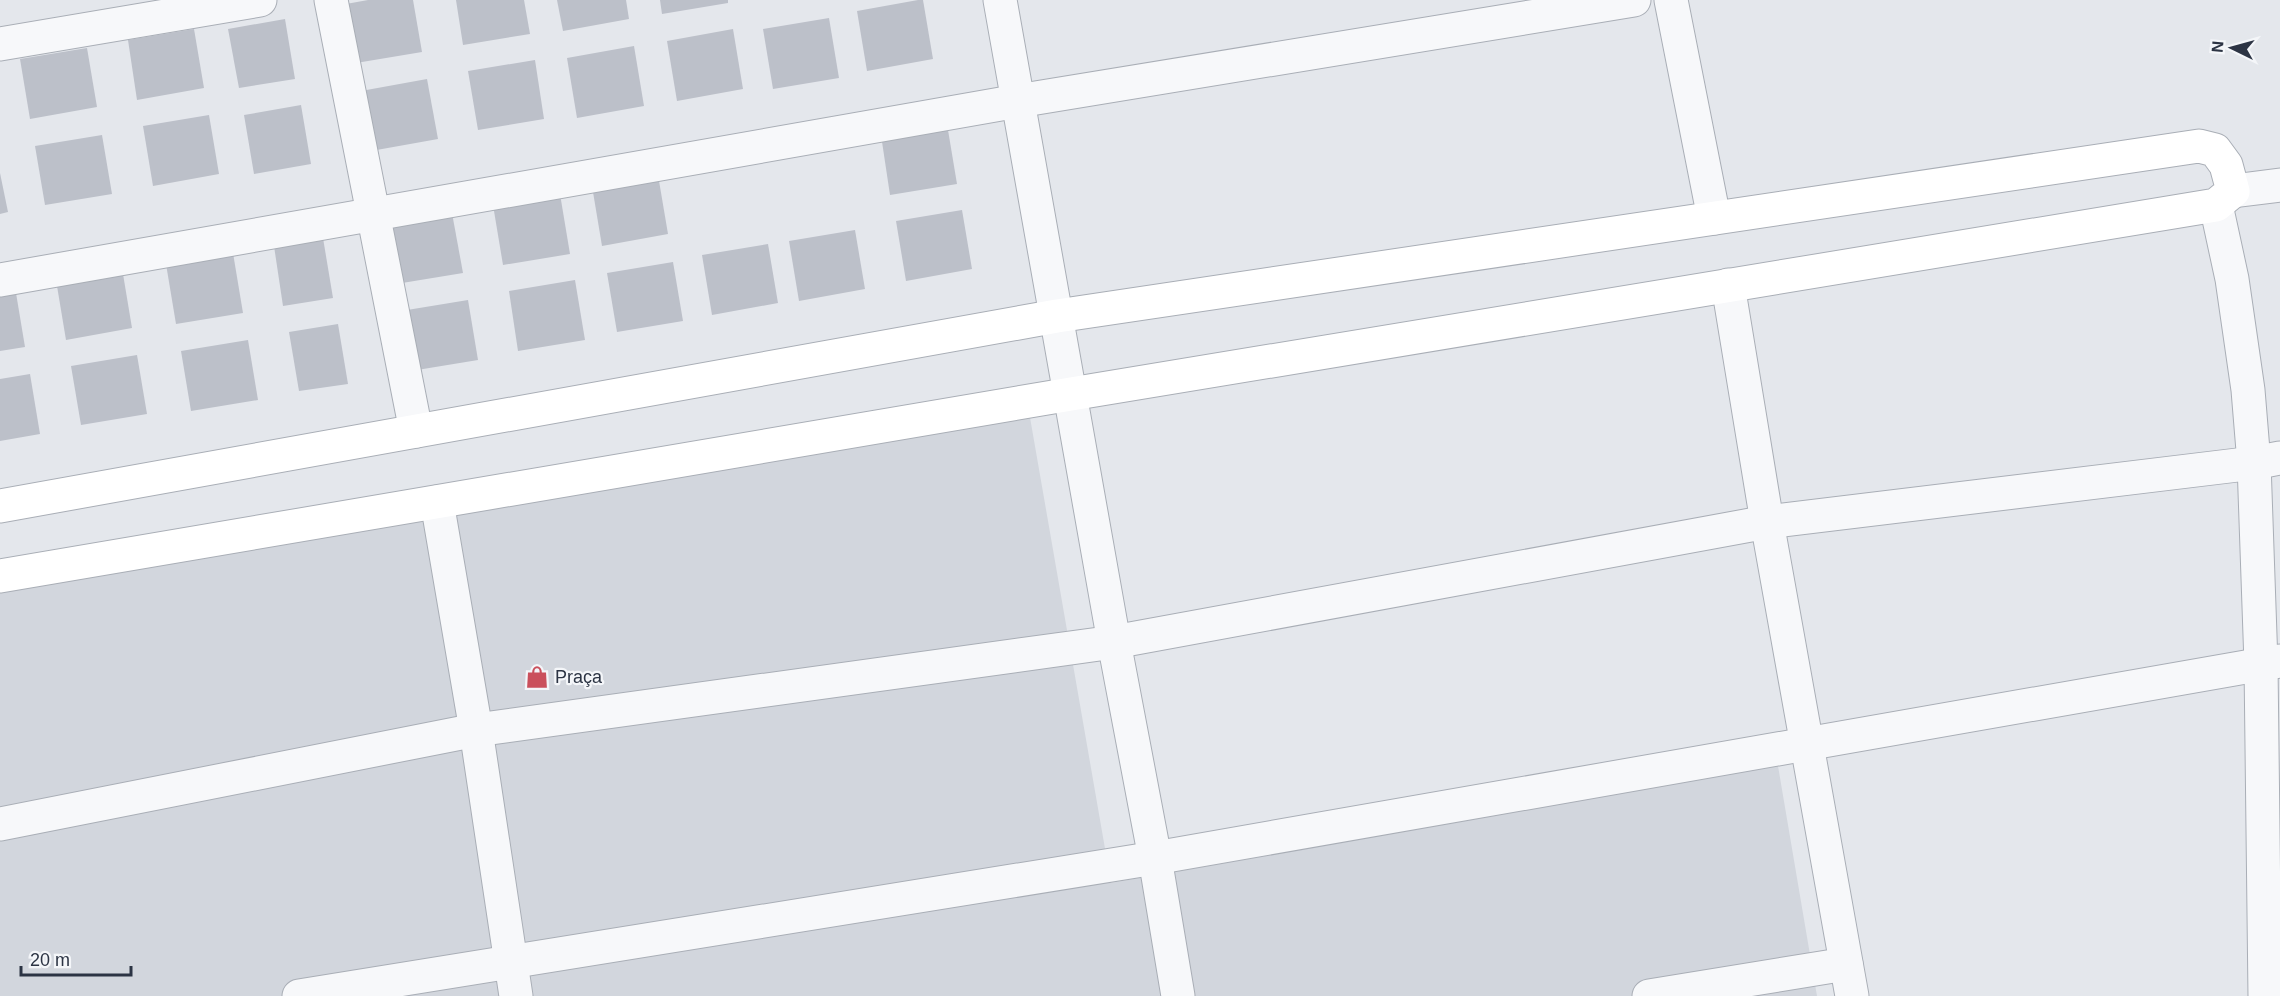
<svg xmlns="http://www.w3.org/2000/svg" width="2280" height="996" font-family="Arial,sans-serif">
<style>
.built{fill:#d2d6dd}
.building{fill:#bcc0c9}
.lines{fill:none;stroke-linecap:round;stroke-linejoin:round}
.street-casing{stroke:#a9aeb6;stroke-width:35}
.secondary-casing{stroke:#a9aeb6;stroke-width:35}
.street{stroke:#f7f8fa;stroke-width:33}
.secondary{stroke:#fff;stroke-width:33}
.labels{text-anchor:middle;stroke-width:4.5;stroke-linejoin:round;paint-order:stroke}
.poi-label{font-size:18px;fill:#2c3444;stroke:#f4f6f9;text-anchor:start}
</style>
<rect width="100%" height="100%" fill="#e4e7ec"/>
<!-- built -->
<polygon class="built" points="1028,406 1111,883 1778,766 1817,996 0,996 0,587"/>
<!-- building -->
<g class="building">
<polygon points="368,0 413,0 422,52 356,63 346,4"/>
<polygon points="456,0 524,0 530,34 463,45"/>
<polygon points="557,0 626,0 629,19 563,31"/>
<polygon points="660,0 728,0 728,3 662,14"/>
<polygon points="918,0 923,0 933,59 867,71 857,11"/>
<polygon points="829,18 839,78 773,89 763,29"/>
<polygon points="285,19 295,79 239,88 228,29"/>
<polygon points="194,29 204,88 137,100 128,40"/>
<polygon points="733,29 743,89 677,101 667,41"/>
<polygon points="634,46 644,106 577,118 567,58"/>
<polygon points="87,48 97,107 30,119 20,59"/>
<polygon points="535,60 544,119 478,130 468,71"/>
<polygon points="427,79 438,139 371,151 361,91"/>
<polygon points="301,105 311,164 254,174 244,115"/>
<polygon points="209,115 219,174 153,186 143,126"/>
<polygon points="947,124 957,184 890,195 881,135"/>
<polygon points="102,135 112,194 45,205 35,146"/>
<polygon points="0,173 8,212 0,214"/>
<polygon points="658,175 668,234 602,246 592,186"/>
<polygon points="560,194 570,254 503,265 493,205"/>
<polygon points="962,210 972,269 906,281 896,221"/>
<polygon points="452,213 463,273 396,284 386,224"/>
<polygon points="855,230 865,289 799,301 789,241"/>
<polygon points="323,238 333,298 283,306 274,246"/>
<polygon points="768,244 778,303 712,315 702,255"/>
<polygon points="233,253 243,313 176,324 166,264"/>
<polygon points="673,262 683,321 617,332 607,273"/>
<polygon points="122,268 132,328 66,340 56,280"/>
<polygon points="575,280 585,340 518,351 509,291"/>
<polygon points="15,287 25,347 0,351 0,290"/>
<polygon points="468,300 478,360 411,371 401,311"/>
<polygon points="338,324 348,384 299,391 289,332"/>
<polygon points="248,340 258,400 191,411 181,351"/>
<polygon points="137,355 147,414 81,425 71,366"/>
<polygon points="30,374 40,434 0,441 0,379"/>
</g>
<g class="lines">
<!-- street casing -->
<g class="street-casing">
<g id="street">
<polyline points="331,0 416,431"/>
<polyline points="1000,0 1114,642 1155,858 1178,996"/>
<polyline points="1671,0 1714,218"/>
<polyline points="0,44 260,0"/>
<polyline points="2233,191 2280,185"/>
<polyline points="2216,205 2232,279 2248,390 2254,463 2261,664 2265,996"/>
<polyline points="0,280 1018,101 1634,0"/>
<polyline points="1728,285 1767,522 1852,996"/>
<polyline points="437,502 476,730 516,996"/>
<polyline points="0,824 476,730 1114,642 1767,522 2254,463 2280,458"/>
<polyline points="299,996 1155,858 2280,661"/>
<polyline points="1649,996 1846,964"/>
</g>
</g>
<!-- secondary casing -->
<g class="secondary-casing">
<polyline id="secondary" points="0,506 1057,316 2199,146 2215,150 2226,165 2233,191 2216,205 1071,394 0,576"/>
</g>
<!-- street -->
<use href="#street" class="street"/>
<!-- secondary -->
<use href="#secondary" class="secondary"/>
</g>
<!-- icons -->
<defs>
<g id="shop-bare" transform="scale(1.8)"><path d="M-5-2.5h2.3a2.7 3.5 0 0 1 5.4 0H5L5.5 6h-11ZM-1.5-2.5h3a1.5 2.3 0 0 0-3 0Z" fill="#ca505c" stroke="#f4f6f9" stroke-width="2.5" paint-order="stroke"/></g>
</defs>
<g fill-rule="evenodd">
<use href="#shop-bare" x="537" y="677"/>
</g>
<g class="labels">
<!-- poi labels -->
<g class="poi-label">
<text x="555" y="683">Praça</text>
</g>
</g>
<!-- north arrow -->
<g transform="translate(2232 48) rotate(275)" stroke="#f4f6f9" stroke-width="4.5" paint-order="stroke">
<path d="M0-4.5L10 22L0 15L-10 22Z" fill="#2c3444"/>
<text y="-9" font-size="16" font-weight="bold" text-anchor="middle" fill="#2c3444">N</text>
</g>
<!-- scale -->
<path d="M21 966v9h110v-9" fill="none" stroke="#2c3444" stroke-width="3"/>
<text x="30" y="966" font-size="18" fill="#2c3444" stroke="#f4f6f9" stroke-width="4.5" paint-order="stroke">20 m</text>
</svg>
